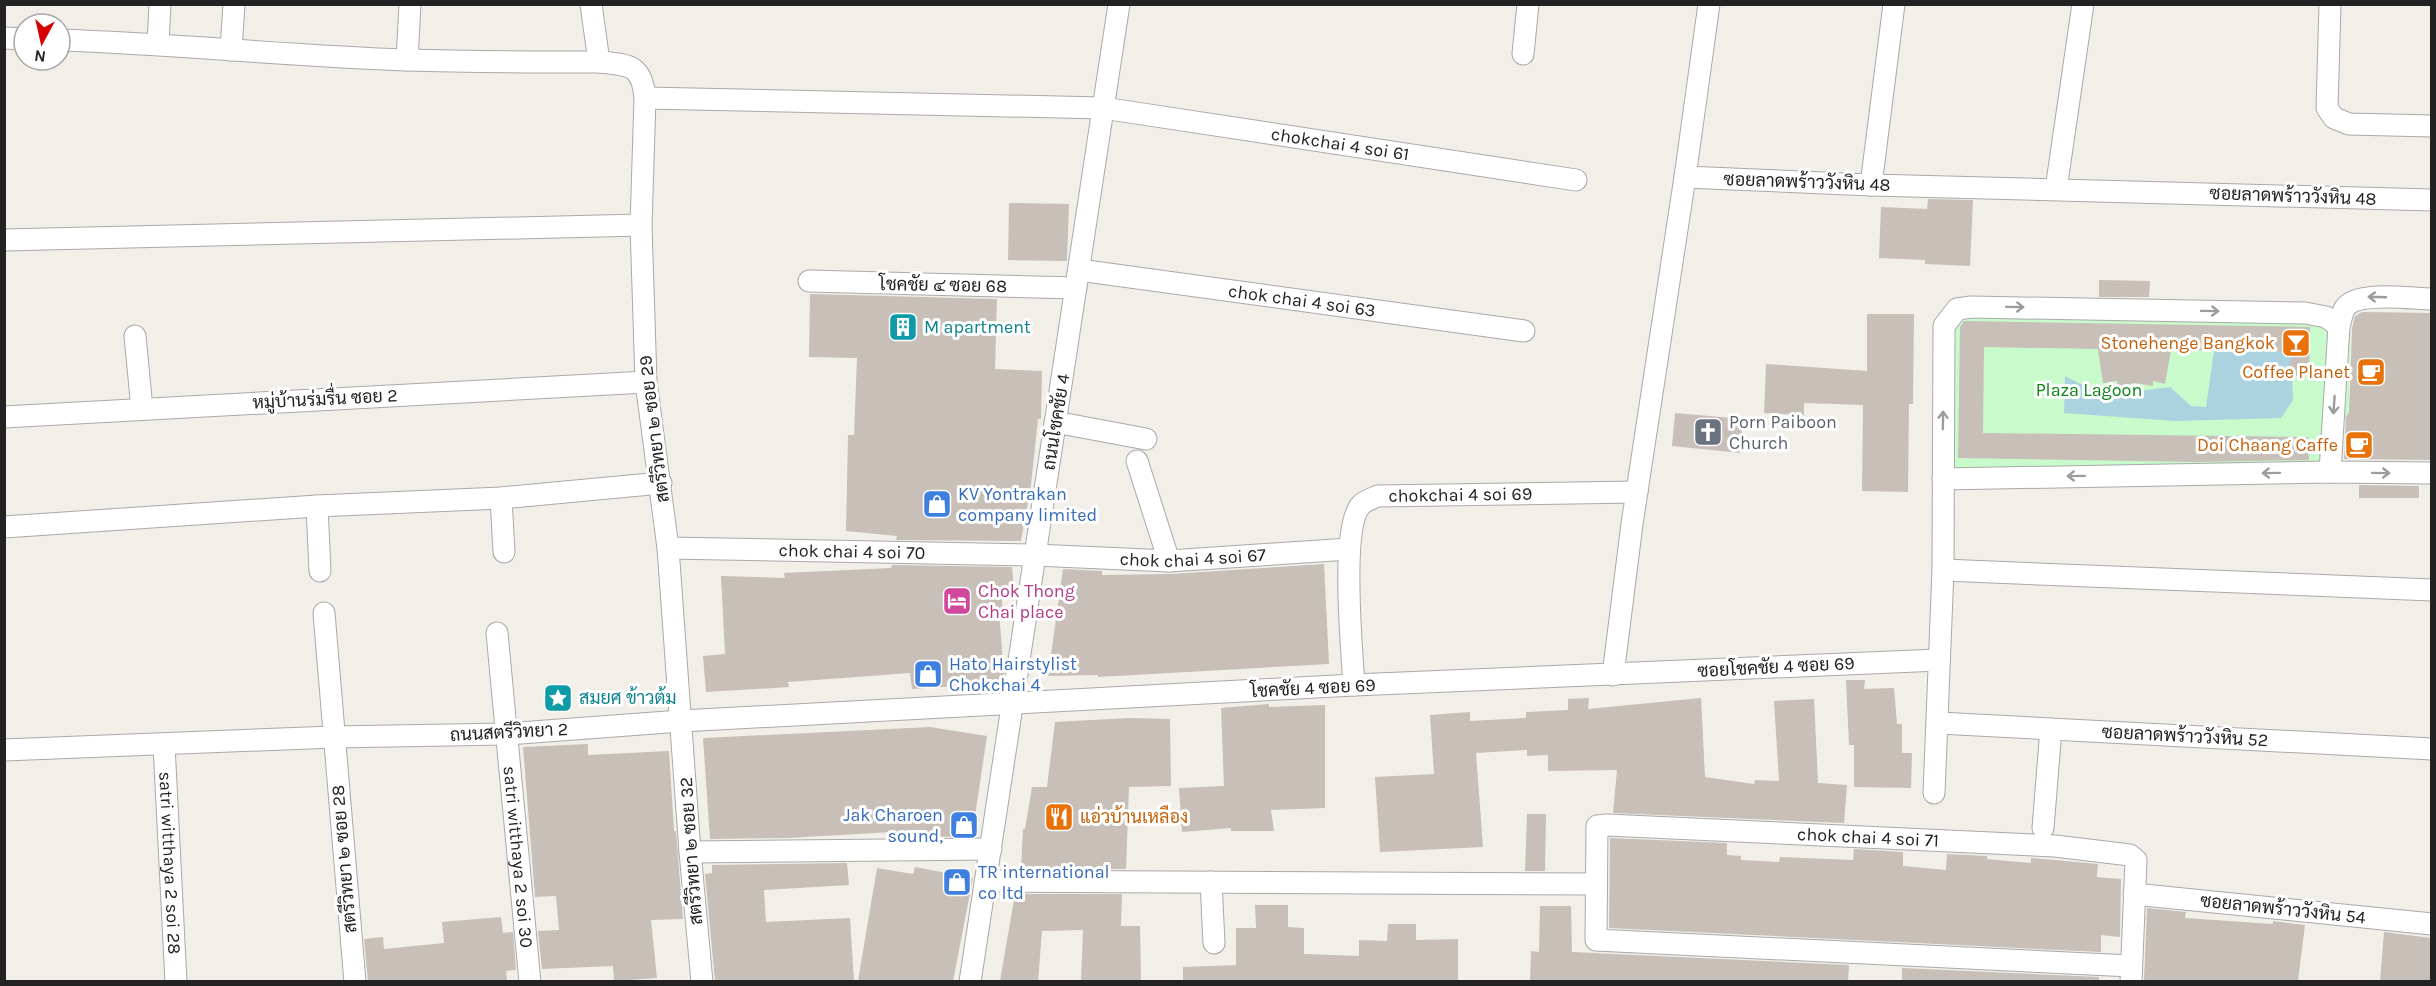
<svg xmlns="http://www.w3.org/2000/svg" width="2436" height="986" font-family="Karla,Sarabun,sans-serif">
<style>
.park{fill:#c8facc}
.water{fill:#aad3df}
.building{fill:#c7bfb8}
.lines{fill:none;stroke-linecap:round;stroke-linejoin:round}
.minor-casing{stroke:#a9a9a9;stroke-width:23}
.minor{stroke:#fff;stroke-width:21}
.oneway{stroke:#9c9c9c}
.labels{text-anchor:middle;stroke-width:6;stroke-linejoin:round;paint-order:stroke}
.street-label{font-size:18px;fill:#222;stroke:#fff}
.culture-label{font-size:18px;fill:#0d838f;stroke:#fff;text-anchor:start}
.food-label{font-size:18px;fill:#c56008;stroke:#fff;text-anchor:end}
.park-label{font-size:18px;fill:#0c8416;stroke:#fff}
.worship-label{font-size:18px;fill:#5b616d;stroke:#fff;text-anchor:start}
.shop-label{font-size:18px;fill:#366cbe;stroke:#fff;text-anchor:start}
.hotel-label{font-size:18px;fill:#b23c85;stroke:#fff;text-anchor:start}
</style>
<rect width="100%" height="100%" fill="#f2efe9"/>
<!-- park -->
<polygon class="park" points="1955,308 2351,312 2349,397 2357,421 2342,421 2341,466 1958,471 1950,457"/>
<!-- water -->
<polygon class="water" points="2214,351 2291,352 2293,400 2281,418 2175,421 2064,413 2065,376 2094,391 2126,393 2170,387 2191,406 2206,407"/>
<!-- building -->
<g class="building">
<polygon points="1928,199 1973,200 1970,266 1925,264 1925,260 1879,258 1881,207 1927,209"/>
<polygon points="1009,203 1069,204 1067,261 1008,260"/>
<polygon points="2099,280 2150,281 2149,297 2099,297"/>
<polygon points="810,294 997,299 995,369 1042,371 1041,419 1038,419 1031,485 1021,541 896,540 897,536 846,531 848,435 854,435 857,358 809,357"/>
<polygon points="2362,312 2432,313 2432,460 2344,459 2346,416 2349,413 2352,329 2355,316"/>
<polygon points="1867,314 1914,314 1913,404 1909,404 1908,492 1862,491 1863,405 1804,403 1804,415 1764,413 1766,364 1867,371"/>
<polygon points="1964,321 2310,327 2309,376 2290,376 2291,352 2171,350 2165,384 2153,381 2153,386 2135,383 2118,386 2117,381 2103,383 2098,349 1984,347 1983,433 2308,437 2309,460 2196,462 1958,458 1960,327"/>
<polygon points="1675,413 1743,419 1740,453 1672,446"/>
<polygon points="2359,485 2419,486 2419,498 2359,498"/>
<polygon points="1324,564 1329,664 1098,677 1098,675 1048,676 1063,569 1102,571 1102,575 1170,574"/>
<polygon points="892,565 1012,567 1014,589 1001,590 1003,613 999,613 1004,673 1003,683 912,689 910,673 788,682 789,687 706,692 703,656 725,654 721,576 785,578 784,573 891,568"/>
<polygon points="1846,680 1865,680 1864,689 1894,688 1897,724 1902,724 1902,753 1912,753 1911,788 1854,787 1854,745 1849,745"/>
<polygon points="1589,698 1588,709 1701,698 1705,777 1754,784 1755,780 1779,781 1774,701 1814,699 1818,783 1847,785 1844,823 1613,813 1617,770 1548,771 1548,755 1527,756 1527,750 1476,753 1483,847 1380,852 1375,777 1434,774 1430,715 1470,712 1470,721 1526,718 1526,712 1568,710 1568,699"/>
<polygon points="1269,704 1269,707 1325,705 1325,808 1271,810 1274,831 1231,831 1231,828 1182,832 1179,788 1224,786 1221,708"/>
<polygon points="1129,718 1170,719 1171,786 1129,787 1126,869 1021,868 1023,829 1025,829 1032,787 1047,787 1055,722"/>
<polygon points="930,727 987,736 972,836 936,837 926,835 927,830 788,838 710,839 703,738"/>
<polygon points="588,744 588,755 669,751 674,831 676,831 683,919 651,920 657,978 614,981 613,966 542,969 538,931 559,930 556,896 535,897 523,747"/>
<polygon points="1527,814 1546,814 1545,871 1525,871"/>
<polygon points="1610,838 1727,843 1727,855 1741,856 1741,860 1779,862 1780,857 1853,860 1854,849 1903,852 1903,866 1946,870 1947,854 1987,856 1987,859 2031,863 2031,858 2098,864 2097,877 2121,879 2120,937 2101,935 2101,952 1609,928"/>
<polygon points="847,863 849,885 764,890 766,922 850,918 854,981 715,981 705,874 712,873 712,865"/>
<polygon points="915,867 973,878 953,981 858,981 877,868 913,874"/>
<polygon points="1015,894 1122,894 1121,926 1140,926 1141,981 1081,981 1083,930 1042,931 1038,981 1000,981"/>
<polygon points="1255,905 1288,905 1288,927 1304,928 1304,954 1359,956 1359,940 1387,941 1388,924 1416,924 1416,940 1458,939 1458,981 1183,981 1183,967 1236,965 1236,928 1256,928"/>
<polygon points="1540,906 1571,906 1572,952 1849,965 1848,981 1530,981 1531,951 1539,952"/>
<polygon points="2147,908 2186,912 2185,918 2273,924 2273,921 2305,925 2298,981 2144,981"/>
<polygon points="501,917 503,933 513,932 516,970 506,971 507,981 368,981 364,939 383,937 384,949 444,943 442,922"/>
<polygon points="2384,932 2432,938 2432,981 2380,981"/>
<polygon points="1902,968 2099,977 2099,981 1902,981"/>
</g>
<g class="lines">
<!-- minor casing -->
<g class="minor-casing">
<g id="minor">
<polyline points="591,4 599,62"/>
<polyline points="2330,4 2327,108 2334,118 2349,124 2432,126"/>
<polyline points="4,38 24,39"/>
<path d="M 60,40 C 176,44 291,56 407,60 C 471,62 535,62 599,62 C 629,65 642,64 645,98 L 641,225 L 646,382 L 668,548 L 690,852 L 702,982"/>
<polyline points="158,44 160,4"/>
<polyline points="231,50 234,4"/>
<polyline points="1523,54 1528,4"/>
<polyline points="407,60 410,4"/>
<path id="s1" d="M 645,98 L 1103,108 L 1576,180"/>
<polyline points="1685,177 1709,4"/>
<polyline points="1871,185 1894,4"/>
<polyline points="2056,189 2083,4"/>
<polyline points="4,240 641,225"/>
<path id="s2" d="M 1079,270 L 1524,331"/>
<polyline points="809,281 1076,288"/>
<polyline points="135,336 142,409"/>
<polyline points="4,417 646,382"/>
<polyline points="1055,422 1146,439"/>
<polyline points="1137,461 1169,561"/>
<path d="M 2330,472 L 2339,326 C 2341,321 2342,312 2345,308 C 2357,290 2411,299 2432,299"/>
<polyline points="1943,479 2330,472 2432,473"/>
<polyline points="501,498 504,552"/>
<polyline points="317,506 320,571"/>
<polyline points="4,527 317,506 501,498 661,483"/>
<path id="s3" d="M 668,548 L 1035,555 L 1169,561 L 1349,549"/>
<polyline points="1943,570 2432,590"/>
<polyline points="324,613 355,982"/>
<path id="s4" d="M 497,633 L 530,982"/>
<polyline points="1613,675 1632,524 1685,177 1871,185 2432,200"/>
<path id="s5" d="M 1354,685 C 1352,651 1340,527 1361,505 C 1364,501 1372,499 1377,496 L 1637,492"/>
<polyline points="1939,723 2432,749"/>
<path id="s6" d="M 164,745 L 176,982"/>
<polyline points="4,750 333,737 506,734 681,721 1354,685 1939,660"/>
<polyline points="1934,793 1943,570 1944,326 1957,309 1971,307 2305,313 2326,317 2339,326"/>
<polyline points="2043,828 2051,729"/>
<polyline points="690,852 991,849"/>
<polyline points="986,881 1596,884"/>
<polyline points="1211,882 1214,943"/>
<polyline points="2134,894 2432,924"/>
<path id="s7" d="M 2131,966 L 1596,940 L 1597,826 L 1607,825 L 2055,846 L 2130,855 L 2136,860 L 2131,982"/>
<polyline points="970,982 1119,4"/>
</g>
</g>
<!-- minor -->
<use href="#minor" class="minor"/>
</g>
<!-- one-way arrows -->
<defs><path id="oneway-shaft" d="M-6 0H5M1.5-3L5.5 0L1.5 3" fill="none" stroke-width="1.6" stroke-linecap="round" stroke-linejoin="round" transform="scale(1.5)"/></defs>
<g class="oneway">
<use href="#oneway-shaft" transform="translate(2377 297) rotate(-178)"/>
<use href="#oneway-shaft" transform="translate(2015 307) rotate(1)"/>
<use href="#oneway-shaft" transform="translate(2210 311) rotate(1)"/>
<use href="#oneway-shaft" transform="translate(2334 405) rotate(94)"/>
<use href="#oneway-shaft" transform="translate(1943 420) rotate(-89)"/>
<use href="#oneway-shaft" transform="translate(2271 473) rotate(179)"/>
<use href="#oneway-shaft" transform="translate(2381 473) rotate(1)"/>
<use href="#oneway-shaft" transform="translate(2076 476) rotate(179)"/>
</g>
<!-- icons -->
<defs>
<g id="building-square" transform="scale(1.5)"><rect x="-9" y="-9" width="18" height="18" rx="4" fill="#0f9aa8" stroke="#fff"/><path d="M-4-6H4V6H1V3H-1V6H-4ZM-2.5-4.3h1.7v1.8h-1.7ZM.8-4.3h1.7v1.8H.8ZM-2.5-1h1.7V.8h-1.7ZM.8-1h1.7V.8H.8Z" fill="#fff"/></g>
<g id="bar-square" transform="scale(1.5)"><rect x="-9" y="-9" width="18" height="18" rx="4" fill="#e8710a" stroke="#fff"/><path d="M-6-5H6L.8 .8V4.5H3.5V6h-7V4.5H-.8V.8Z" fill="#fff"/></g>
<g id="cafe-square" transform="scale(1.5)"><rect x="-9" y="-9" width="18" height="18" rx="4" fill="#e8710a" stroke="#fff"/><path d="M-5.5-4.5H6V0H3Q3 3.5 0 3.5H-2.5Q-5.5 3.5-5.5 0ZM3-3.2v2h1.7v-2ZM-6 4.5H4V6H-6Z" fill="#fff"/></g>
<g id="church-square" transform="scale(1.5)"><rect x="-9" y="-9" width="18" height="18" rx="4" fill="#6b7280" stroke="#fff"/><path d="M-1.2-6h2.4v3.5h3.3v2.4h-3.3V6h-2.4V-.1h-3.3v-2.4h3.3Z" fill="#fff"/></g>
<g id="shop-square" transform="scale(1.5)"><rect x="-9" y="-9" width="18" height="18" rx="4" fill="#3f7fe0" stroke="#fff"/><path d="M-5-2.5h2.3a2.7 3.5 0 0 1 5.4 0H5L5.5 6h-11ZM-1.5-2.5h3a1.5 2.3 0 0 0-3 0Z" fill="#fff"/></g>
<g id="hotel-square" transform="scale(1.5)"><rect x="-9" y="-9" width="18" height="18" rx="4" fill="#d1479c" stroke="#fff"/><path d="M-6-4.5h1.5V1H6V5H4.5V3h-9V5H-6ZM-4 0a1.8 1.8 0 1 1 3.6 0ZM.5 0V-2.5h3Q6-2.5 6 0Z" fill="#fff"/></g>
<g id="sight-square" transform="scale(1.5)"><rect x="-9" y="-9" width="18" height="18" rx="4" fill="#0f9aa8" stroke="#fff"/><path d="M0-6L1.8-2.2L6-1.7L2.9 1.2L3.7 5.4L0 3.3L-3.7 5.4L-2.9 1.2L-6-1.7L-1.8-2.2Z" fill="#fff"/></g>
<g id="restaurant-square" transform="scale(1.5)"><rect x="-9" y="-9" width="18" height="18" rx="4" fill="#e8710a" stroke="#fff"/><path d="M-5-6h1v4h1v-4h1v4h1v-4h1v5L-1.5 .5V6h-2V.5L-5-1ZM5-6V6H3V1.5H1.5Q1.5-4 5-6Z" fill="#fff"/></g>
</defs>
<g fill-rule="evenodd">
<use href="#building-square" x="903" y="327"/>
<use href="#bar-square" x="2296" y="343"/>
<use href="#cafe-square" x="2371" y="372"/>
<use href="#church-square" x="1708" y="432"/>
<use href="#cafe-square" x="2359" y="445"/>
<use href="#shop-square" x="937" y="504"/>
<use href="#hotel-square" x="957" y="601"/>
<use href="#shop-square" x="928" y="674"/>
<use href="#sight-square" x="558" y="698"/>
<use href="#restaurant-square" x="1059" y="817"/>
<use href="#shop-square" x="964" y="825"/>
<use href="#shop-square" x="957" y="882"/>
</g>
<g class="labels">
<!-- street labels -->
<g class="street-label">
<text dy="6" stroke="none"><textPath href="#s1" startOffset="698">chokchai 4 soi 61</textPath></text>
<text transform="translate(1807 182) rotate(2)" y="6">ซอยลาดพร้าววังหิน 48</text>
<text transform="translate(2293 196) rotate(2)" y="6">ซอยลาดพร้าววังหิน 48</text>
<text transform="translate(943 285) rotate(1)" y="6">โชคชัย ๔ ซอย 68</text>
<text dy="6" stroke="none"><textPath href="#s2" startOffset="225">chok chai 4 soi 63</textPath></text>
<text transform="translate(325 399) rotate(-3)" y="6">หมู่บ้านร่มรื่น ซอย 2</text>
<text transform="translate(1056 422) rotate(-81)" y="6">ถนนโชคชัย 4</text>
<text transform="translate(654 429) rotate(-97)" y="6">สตรีวิทยา ๒ ซอย 29</text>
<text dy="6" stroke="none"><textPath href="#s5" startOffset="284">chokchai 4 soi 69</textPath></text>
<text dy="6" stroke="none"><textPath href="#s3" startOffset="184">chok chai 4 soi 70</textPath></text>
<text dy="6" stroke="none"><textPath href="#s3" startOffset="525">chok chai 4 soi 67</textPath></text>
<text transform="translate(1776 667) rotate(-3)" y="6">ซอยโชคชัย 4 ซอย 69</text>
<text transform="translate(1313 688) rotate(-3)" y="6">โชคชัย 4 ซอย 69</text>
<text transform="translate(509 732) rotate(-3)" y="6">ถนนสตรีวิทยา 2</text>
<text transform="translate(2185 736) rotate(3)" y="6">ซอยลาดพร้าววังหิน 52</text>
<text dy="6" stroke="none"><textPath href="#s7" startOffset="921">chok chai 4 soi 71</textPath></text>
<text transform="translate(691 851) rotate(-94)" y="6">สตรีวิทยา ๒ ซอย 32</text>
<text dy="6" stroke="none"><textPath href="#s4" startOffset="225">satri witthaya 2 soi 30</textPath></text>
<text transform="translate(344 859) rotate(-95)" y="6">สตรีวิทยา ๒ ซอย 28</text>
<text dy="6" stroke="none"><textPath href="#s6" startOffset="118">satri witthaya 2 soi 28</textPath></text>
<text transform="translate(2283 909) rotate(6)" y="6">ซอยลาดพร้าววังหิน 54</text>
</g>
<!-- culture labels -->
<g class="culture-label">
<text x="924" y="333">M apartment</text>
<text x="579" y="704">สมยศ ข้าวต้ม</text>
</g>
<!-- food labels -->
<g class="food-label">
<text x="2275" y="349">Stonehenge Bangkok</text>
<text x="2350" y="378">Coffee Planet</text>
<text x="2338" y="451">Doi Chaang Caffe</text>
<text x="1080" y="823" text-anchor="start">แอ่วบ้านเหลือง</text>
</g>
<!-- park labels -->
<g class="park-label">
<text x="2089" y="396">Plaza Lagoon</text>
</g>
<!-- worship labels -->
<g class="worship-label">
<text x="1729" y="428">Porn Paiboon<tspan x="1729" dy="21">Church</tspan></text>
</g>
<!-- shop labels -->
<g class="shop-label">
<text x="958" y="500">KV Yontrakan<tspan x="958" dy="21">company limited</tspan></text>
<text x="949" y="670">Hato Hairstylist<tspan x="949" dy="21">Chokchai 4</tspan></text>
<text x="943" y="821" text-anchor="end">Jak Charoen<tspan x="943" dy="21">sound,</tspan></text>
<text x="978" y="878">TR international<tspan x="978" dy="21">co ltd</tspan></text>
</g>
<!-- hotel labels -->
<g class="hotel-label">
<text x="978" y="597">Chok Thong<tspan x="978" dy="21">Chai place</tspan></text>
</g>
</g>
<!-- border -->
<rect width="2436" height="986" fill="none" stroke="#222222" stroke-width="12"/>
<!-- north arrow -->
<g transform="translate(42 42) rotate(188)"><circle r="28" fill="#ffffff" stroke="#a7a7a7" stroke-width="1.5"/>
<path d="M0-4.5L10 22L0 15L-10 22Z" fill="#d40000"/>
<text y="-9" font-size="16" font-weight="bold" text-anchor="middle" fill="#222222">N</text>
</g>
</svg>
